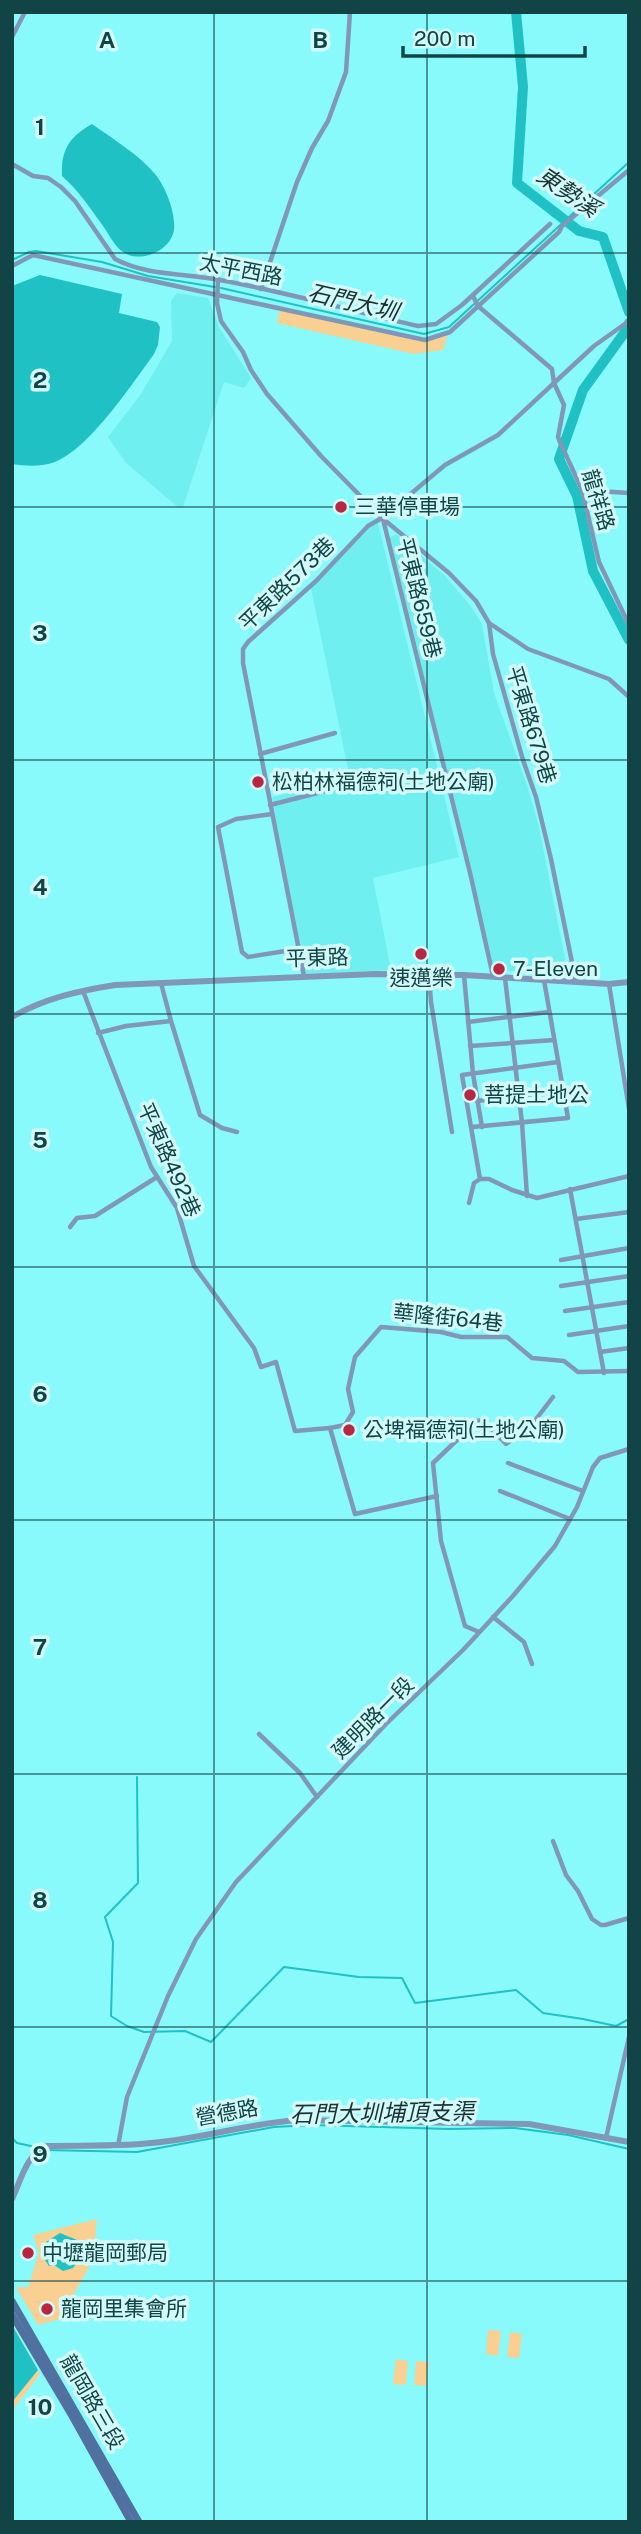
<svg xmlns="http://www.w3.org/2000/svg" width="641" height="2534" font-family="'Public Sans','Noto Sans TC',sans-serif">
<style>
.built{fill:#70eff0}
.green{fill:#f9cf92}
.water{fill:#1fc1c4}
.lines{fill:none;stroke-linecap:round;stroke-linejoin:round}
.stream{stroke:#1fc1c4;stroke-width:2}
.river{stroke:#1fc1c4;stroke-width:10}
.minor{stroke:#8097b7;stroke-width:4.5}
.tertiary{stroke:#8097b7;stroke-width:6}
.secondary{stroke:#50719f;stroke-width:7}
.grid{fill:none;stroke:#134445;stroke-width:2;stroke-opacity:0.55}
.poi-dot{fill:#b82741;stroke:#d2fafb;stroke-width:2.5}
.labels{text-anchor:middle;stroke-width:7;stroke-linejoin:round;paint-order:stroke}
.street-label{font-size:21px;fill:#134445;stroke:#d2fafb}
.poi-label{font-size:21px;fill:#134445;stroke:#d2fafb;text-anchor:start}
.water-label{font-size:23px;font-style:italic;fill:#1a3232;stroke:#d2fafb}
.grid-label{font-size:23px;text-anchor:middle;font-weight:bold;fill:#134445;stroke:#d2fafb;stroke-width:7;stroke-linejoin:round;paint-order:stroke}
</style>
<rect width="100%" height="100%" fill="#89fafb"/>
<!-- built -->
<g class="built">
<polygon points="177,293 208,298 219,327 251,378 244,388 224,382 183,507 179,508 126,463 108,437 141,394 172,341 171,301"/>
<polygon points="378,523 459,857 373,878 391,970 303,974 272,797 350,779 311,588 372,526"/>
<polygon points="396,534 445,576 470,605 482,624 494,693 527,785 539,827 568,974 492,970 456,807 389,538"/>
</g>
<!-- green -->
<g class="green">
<polygon points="280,310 420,341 448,334 443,350 414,354 277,323"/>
<polygon points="97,2219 93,2260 60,2319 38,2325 16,2287 28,2287 39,2253 33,2235"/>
<polygon points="12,2324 40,2374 12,2411"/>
<polygon points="488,2330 501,2331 498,2356 486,2354"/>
<polygon points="510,2332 522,2334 519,2358 507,2357"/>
<polygon points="396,2359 408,2361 406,2385 393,2384"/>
<polygon points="416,2361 429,2362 426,2386 414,2385"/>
</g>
<!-- water -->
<g class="water">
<path d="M 92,124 C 113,139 138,154 155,174 C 166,187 176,214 174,230 C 171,251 140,264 123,252 C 114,246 109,234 103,226 C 90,208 79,191 62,176 C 61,150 69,137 92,124 Z"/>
<path d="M 40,275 L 122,294 L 119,313 L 157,322 L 160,327 L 158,345 L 154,354 C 132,384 90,448 55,462 C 41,467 27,466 12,464 L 12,286 Z"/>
<polygon points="60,2233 77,2240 81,2254 79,2260 73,2268 63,2271 54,2265 49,2266 43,2257 46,2242"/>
<polygon points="12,2325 38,2370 12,2402"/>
</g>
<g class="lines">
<!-- stream -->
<g class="stream">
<polyline points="12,260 29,252 36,251 102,262 148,276 215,287"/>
<polyline points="221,288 424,334 449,327 629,162"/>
<polyline points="137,1777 138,1883 105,1917 113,1942 111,2016 127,2026 144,2032 185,2031 211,2042 284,1967 359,1977 402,1978 415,2003 516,1990 543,2013 583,2019 616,2026 629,2019"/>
<polyline points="12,2138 17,2143 40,2148"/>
<polyline points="45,2150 137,2152 274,2127 312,2125 449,2129 515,2128 568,2135 629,2149"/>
</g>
<!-- river -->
<g class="river">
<polyline points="516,12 523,87 517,183 579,231 603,237 629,312"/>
<polyline points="629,323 625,332 583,390 559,459 577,496 593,571 629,640"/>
</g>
<!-- minor -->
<g class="minor">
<polyline points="12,37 25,12"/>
<path d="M 12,164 L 33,176 L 48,178 L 61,187 L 75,201 L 115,259 C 147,276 185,273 220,280 C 286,292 352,311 418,326 L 436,324 L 462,305 L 550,224"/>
<polyline points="12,266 33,255 425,340 450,332 559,232 562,226 629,170"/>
<polyline points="218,279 217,303 221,321 243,352 251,370 267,394 321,456 382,518 449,573 476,601 489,623 493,654 523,760 536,797 551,859 576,982"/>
<polyline points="261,289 297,182 312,148 328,121 346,72 350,12"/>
<polyline points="629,321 594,346 554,383 564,405 558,437 560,442 582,490 599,562 629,625"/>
<polyline points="582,490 629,493"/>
<polyline points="383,519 471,877 493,976"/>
<polyline points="489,623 528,649 609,679 629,697"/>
<polyline points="260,754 335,733"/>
<polyline points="270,805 345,786"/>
<polyline points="272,814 236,819 218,827 242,952 248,957 298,949"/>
<polyline points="429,975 431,1002 452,1132"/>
<polyline points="464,975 473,1074 482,1127"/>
<polyline points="304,976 243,663 243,649 248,642 316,581 368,526 382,518 445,465 498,435 554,383 552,369 478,306 473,296"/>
<polyline points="505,978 522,1123 527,1196"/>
<polyline points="161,983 171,1021 200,1115 222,1128 237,1132"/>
<polyline points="609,984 629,1109"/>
<polyline points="83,991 151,1167 177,1208 194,1266 254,1348 261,1367 276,1362 295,1431 330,1428 355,1514 437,1496"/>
<polyline points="468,1022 549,1012"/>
<polyline points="98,1033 126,1026 171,1021"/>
<polyline points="470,1046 554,1040"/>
<polyline points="477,1101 563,1090"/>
<polyline points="472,1127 568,1118 544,980"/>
<polyline points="480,1179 462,1075 558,1062"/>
<polyline points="570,1189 604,1373"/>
<polyline points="469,1203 474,1183 480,1179 489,1179 512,1190 537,1198 629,1176"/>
<polyline points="576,1219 629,1212"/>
<polyline points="70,1227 77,1218 95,1216 157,1177"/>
<polyline points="561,1260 629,1248"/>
<polyline points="561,1286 629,1276"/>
<polyline points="565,1311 629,1302"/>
<polyline points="569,1335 629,1326"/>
<polyline points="600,1352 629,1348"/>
<polyline points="330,1428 345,1425 353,1412 348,1389 355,1357 381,1327 441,1332 461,1337 507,1337 532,1358 564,1361 578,1372 629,1371"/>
<polyline points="508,1463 583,1491"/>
<polyline points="500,1491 570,1519"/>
<polyline points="493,1617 524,1642 532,1664"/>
<polyline points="479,1632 465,1626 441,1541 433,1463 477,1421 483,1420 506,1444 530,1427 553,1397"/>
<polyline points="259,1734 300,1773 317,1797"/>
<polyline points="553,1841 566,1875 578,1891 592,1919 601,1925 605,1925 629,1918"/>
<polyline points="606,2138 629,2037"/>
<polyline points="118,2146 127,2097 168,1996 196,1939 236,1882 386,1724 463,1650 512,1597 555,1546 577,1507 593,1467 600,1458 629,1449"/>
</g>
<!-- tertiary -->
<g class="tertiary">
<path d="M 12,1017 C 45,998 78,991 115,985 L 375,974 L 464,975 L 609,984 L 629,982"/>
<path d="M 12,2199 C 21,2180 27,2153 47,2146 C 85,2145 123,2147 161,2142 C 206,2137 250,2124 296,2120 L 529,2124 L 629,2142"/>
</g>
<!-- secondary -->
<g class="secondary">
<polyline points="12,2301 139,2522"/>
<polyline points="12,2315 72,2416 131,2522"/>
</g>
</g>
<!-- grid -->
<path class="grid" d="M 214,12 L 214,2522M 427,12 L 427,2522M 12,253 L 629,253M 12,507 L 629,507M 12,760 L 629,760M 12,1014 L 629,1014M 12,1267 L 629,1267M 12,1520 L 629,1520M 12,1774 L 629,1774M 12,2027 L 629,2027M 12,2281 L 629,2281"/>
<!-- markers -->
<g class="poi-dot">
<circle cx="341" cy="507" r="7"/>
<circle cx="258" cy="782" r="7"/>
<circle cx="421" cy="954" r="7"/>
<circle cx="499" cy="969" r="7"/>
<circle cx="470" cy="1095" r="7"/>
<circle cx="349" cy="1430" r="7"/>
<circle cx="28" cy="2253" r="7"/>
<circle cx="47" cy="2309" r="7"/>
</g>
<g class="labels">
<!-- street labels -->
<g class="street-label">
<text transform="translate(241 270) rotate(11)" y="7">太平西路</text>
<text transform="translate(598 500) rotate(73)" y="7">龍祥路</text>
<text transform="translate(287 584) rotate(-44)" y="7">平東路573巷</text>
<text transform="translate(419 598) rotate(76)" y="7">平東路659巷</text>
<text transform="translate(531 725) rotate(73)" y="7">平東路679巷</text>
<text transform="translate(317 958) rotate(-2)" y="7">平東路</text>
<text transform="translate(169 1160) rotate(66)" y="7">平東路492巷</text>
<text transform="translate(448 1318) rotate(6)" y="7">華隆街64巷</text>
<text transform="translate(373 1718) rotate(-45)" y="7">建明路一段</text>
<text transform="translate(227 2113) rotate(-10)" y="7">營德路</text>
<text transform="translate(92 2402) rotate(60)" y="7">龍岡路三段</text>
</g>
<!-- poi labels -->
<g class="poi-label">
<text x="355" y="514">三華停車場</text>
<text x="272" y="789">松柏林福德祠(土地公廟)</text>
<text x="513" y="976">7-Eleven</text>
<text x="421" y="985" text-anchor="middle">速邁樂</text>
<text x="484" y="1102">菩提土地公</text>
<text x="363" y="1437">公埤福德祠(土地公廟)</text>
<text x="42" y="2260">中壢龍岡郵局</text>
<text x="61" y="2316">龍岡里集會所</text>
</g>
<!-- water labels -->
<g class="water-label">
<text transform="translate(568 192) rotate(34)" y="8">東勢溪</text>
<text transform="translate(353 302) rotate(13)" y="8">石門大圳</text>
<text transform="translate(382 2113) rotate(-1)" y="8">石門大圳埔頂支渠</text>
</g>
</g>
<g class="grid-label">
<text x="107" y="48">A</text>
<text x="320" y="48">B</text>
<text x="40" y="135">1</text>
<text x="40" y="388">2</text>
<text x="40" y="641">3</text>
<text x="40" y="895">4</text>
<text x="40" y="1148">5</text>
<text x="40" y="1402">6</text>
<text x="40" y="1655">7</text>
<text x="40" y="1908">8</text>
<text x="40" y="2162">9</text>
<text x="40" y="2415">10</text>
</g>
<!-- border -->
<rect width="641" height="2534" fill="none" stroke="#134445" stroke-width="28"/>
<!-- scale -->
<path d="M403 46v10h182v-10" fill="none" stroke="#134445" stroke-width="3.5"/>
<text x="414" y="46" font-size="21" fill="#134445" stroke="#d2fafb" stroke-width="5" paint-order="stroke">200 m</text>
</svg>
